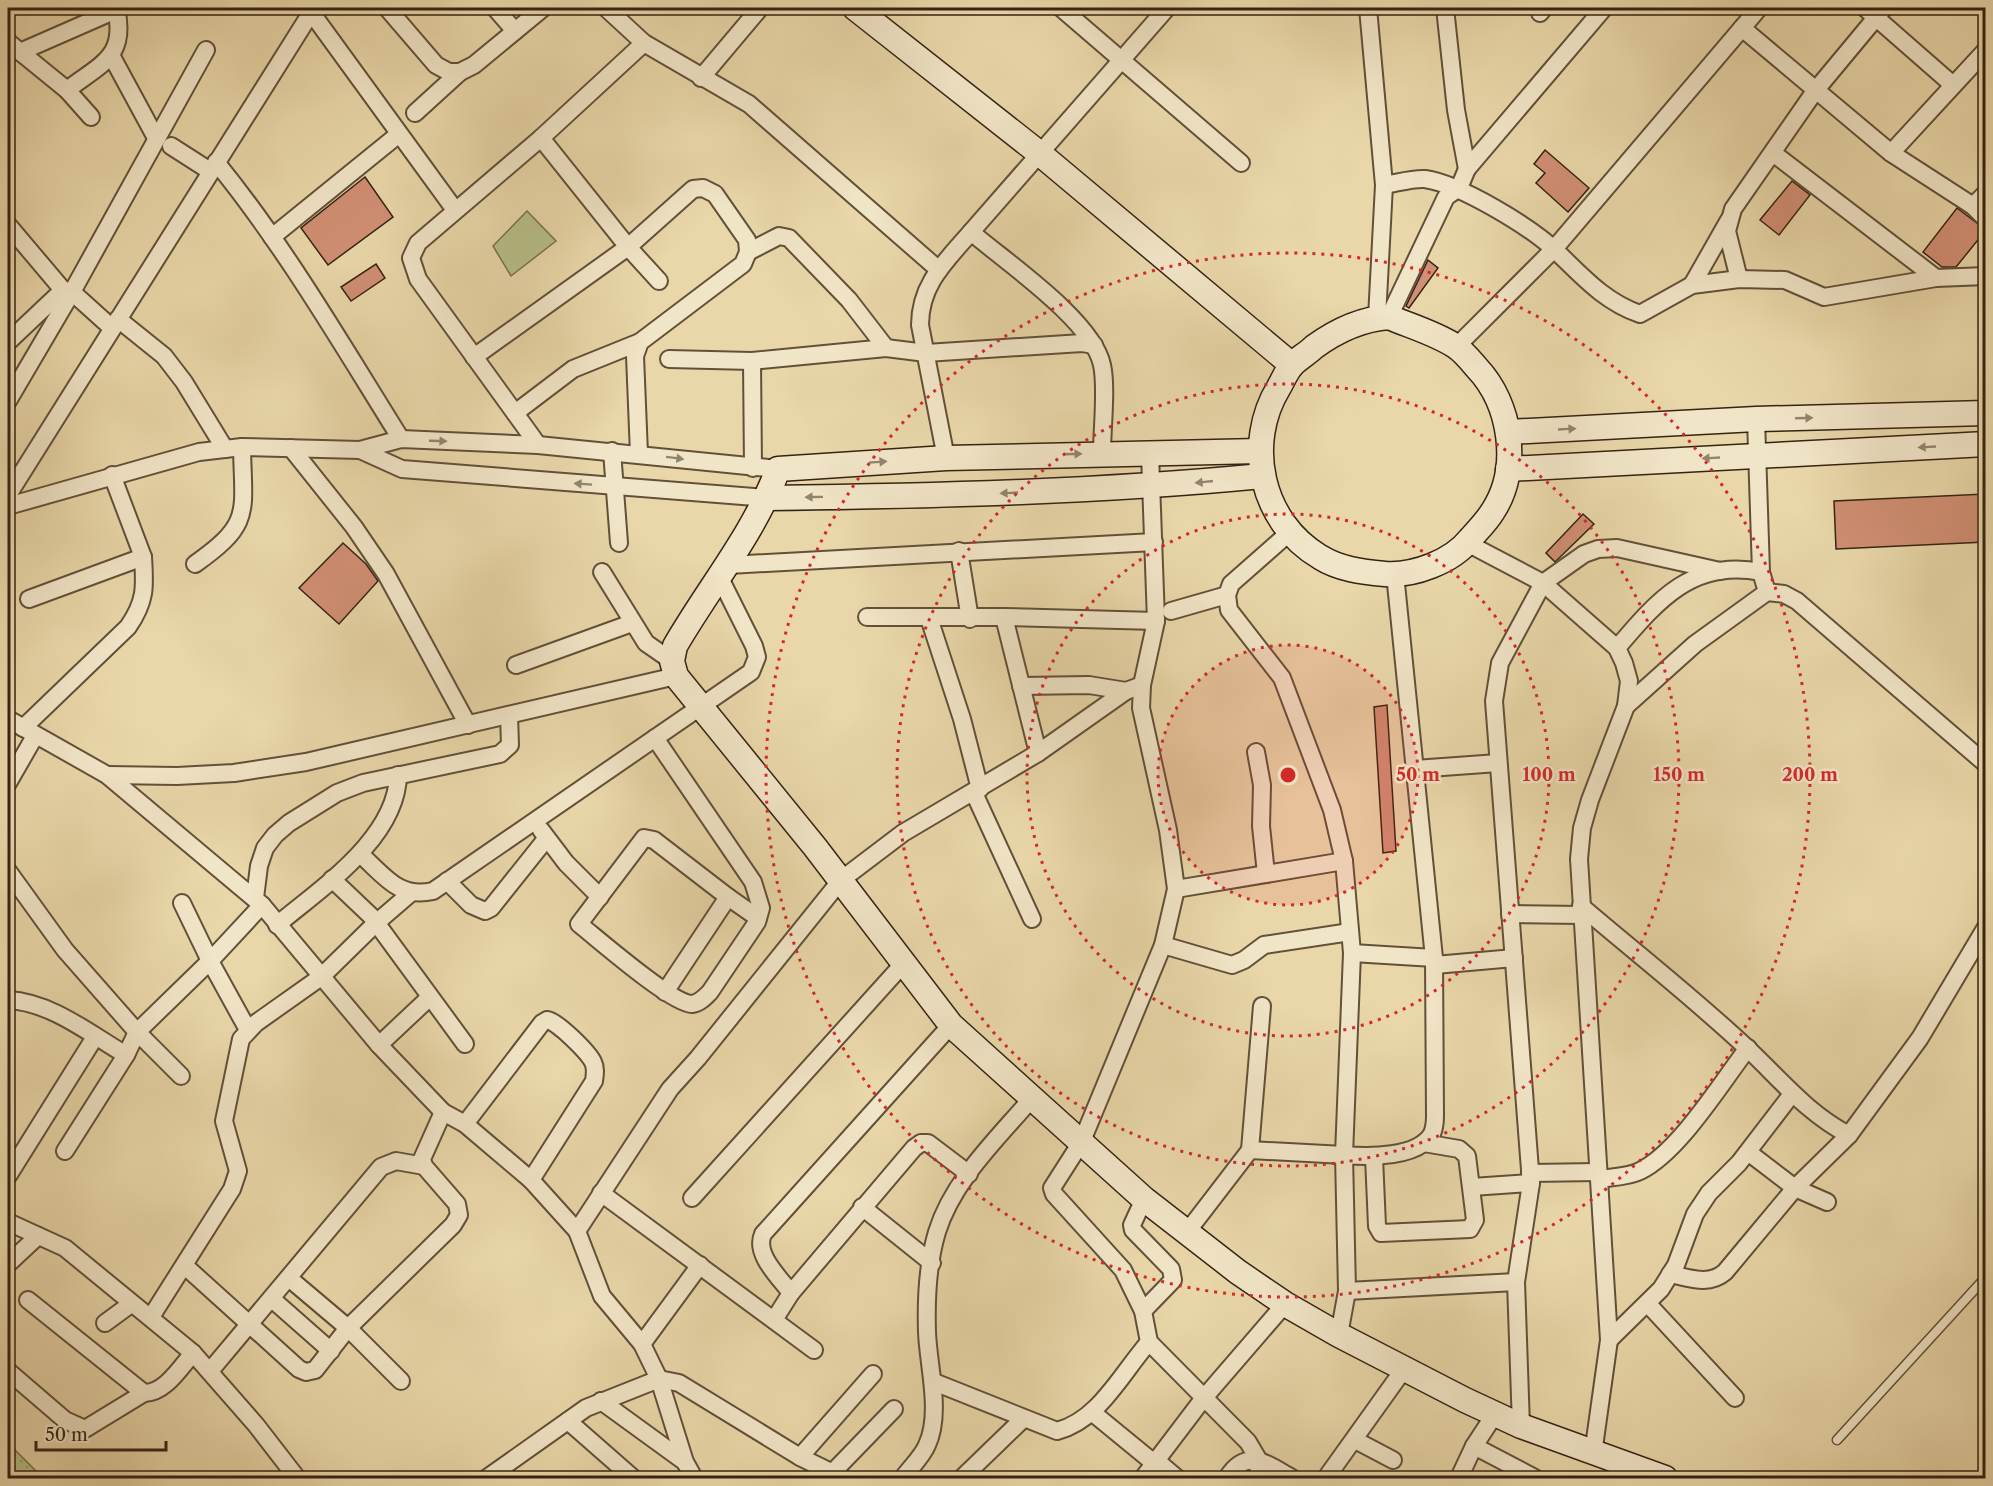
<svg xmlns="http://www.w3.org/2000/svg" width="1993" height="1486" font-family="'Libre Caslon Text',serif">
<style>
.grass{fill:url(#grass-dots);stroke:#76704e;stroke-width:1.5}
.park{fill:#b7be87;stroke:#76704e;stroke-width:1.5}
.building{fill:#d18f74;stroke:#352314;stroke-width:1.5}
.lines{fill:none;stroke-linecap:round;stroke-linejoin:round}
.lane-casing{stroke:#625039;stroke-width:11}
.street-casing{stroke:#625039;stroke-width:20}
.secondary-casing{stroke:#352314;stroke-width:27}
.lane{stroke:#f1e5c7;stroke-width:8}
.street{stroke:#f1e5c7;stroke-width:16}
.secondary{stroke:#f1e5c7;stroke-width:24}
.oneway{fill:#93846e}
.ring{fill:none;stroke:#d62828;stroke-width:3;stroke-dasharray:3 6}
.centre{fill:#d62828;stroke:#f1e5c7;stroke-width:3}
.ring-label{font-size:18px;text-anchor:middle;font-weight:bold;fill:#d62828;stroke:#f1e5c7;stroke-width:5;stroke-linejoin:round;paint-order:stroke}
</style>
<defs>
<pattern id="grass-dots" width="8" height="8" patternUnits="userSpaceOnUse" patternTransform="scale(1.5)"><rect width="8" height="8" fill="#b7be87"/><path d="M2 2h.1M6 6h.1" fill="none" stroke="#9ea374" stroke-width="1.8" stroke-linecap="round"/></pattern>
</defs>
<rect width="100%" height="100%" fill="#e9d7a9"/>
<filter id="stains"><feTurbulence type="fractalNoise" baseFrequency=".00333" numOctaves="4"/><feColorMatrix values="0 0 0 0 .2 0 0 0 0 .09 0 0 0 0 .02 0 0 0 .5 -.17"/></filter>
<radialGradient id="worn" r=".72"><stop offset=".6" stop-color="#630" stop-opacity="0"/><stop offset="1" stop-color="#630" stop-opacity=".3"/></radialGradient>
<!-- grass -->
<polygon class="grass" points="8,1443 43,1478 8,1478"/>
<!-- park -->
<polygon class="park" points="527,211 556,241 511,276 493,246"/>
<!-- building -->
<g class="building">
<polygon points="1545,150 1589,188 1568,212 1536,183 1545,173 1534,164"/>
<polygon points="365,177 393,217 328,265 301,228"/>
<polygon points="1792,181 1810,195 1779,235 1760,220"/>
<polygon points="1957,208 1986,230 1956,267 1942,267 1923,252"/>
<polygon points="1428,260 1438,268 1409,308 1406,306"/>
<polygon points="376,264 385,278 351,301 341,287"/>
<polygon points="1986,494 1986,542 1836,549 1834,501"/>
<polygon points="1583,514 1594,524 1555,562 1546,553"/>
<polygon points="343,543 366,564 378,581 339,624 299,588"/>
<polygon points="1387,705 1396,851 1383,853 1374,707"/>
</g>
<g class="lines">
<!-- lane casing -->
<g class="lane-casing">
<polyline id="lane" points="1837,1440 1986,1277"/>
</g>
<!-- street casing -->
<g class="street-casing">
<g id="street">
<polyline points="308,8 455,210"/>
<polyline points="387,8 436,65 449,72 460,72 474,65 543,8"/>
<polyline points="495,8 515,31"/>
<polyline points="606,8 644,43 749,104 939,270"/>
<polyline points="1061,8 1241,163"/>
<polyline points="1368,8 1384,185 1377,318"/>
<polyline points="1445,8 1456,110 1467,169"/>
<polyline points="1865,8 1953,85"/>
<polyline points="1540,13 1544,8"/>
<polyline points="1742,28 1891,153 1973,206 1986,219"/>
<polyline points="8,42 67,90 91,117"/>
<polyline points="20,52 116,10"/>
<polyline points="111,55 156,138"/>
<polyline points="701,78 760,8"/>
<path d="M 67,90 C 102,63 127,57 116,8"/>
<polyline points="415,113 460,72"/>
<polyline points="541,138 628,247 659,281"/>
<polyline points="171,146 210,171"/>
<polyline points="1773,153 1936,278"/>
<polyline points="1891,153 1986,50"/>
<path d="M 216,162 C 286,248 342,345 401,439"/>
<path d="M 1384,185 C 1397,183 1413,178 1425,179 C 1460,184 1531,227 1557,252 C 1583,277 1605,302 1640,314 L 1692,285 L 1739,279 L 1785,280 L 1824,297 L 1936,278 L 1986,276"/>
<polyline points="1973,206 1986,193"/>
<polyline points="8,225 63,290 8,342"/>
<path d="M 971,232 C 1006,262 1093,321 1102,365 C 1107,387 1102,429 1102,453"/>
<polyline points="272,237 399,134"/>
<polyline points="748,252 779,236 789,238 849,300 886,348"/>
<polyline points="1739,279 1727,231 1733,209 1815,91 1884,8"/>
<polyline points="1692,285 1729,220"/>
<polyline points="64,290 72,292 112,328"/>
<polyline points="1389,317 1446,197 1459,188 1467,169 1604,8"/>
<polyline points="118,319 164,356 184,382 225,449"/>
<polyline points="1457,346 1554,249 1759,8"/>
<polyline points="474,357 628,247 693,189 703,188 715,194 747,240 748,252 743,264 640,342 635,356 639,454"/>
<polyline points="669,359 752,361"/>
<polyline points="8,401 72,292 206,50"/>
<polyline points="515,413 573,369 640,342"/>
<polyline points="1756,419 1761,572 1767,592 1784,594 1797,601 1986,764"/>
<polyline points="538,445 418,279 411,258 418,243 541,138 644,43"/>
<polyline points="291,448 354,527 386,574 468,725"/>
<polyline points="360,450 402,469 767,498"/>
<polyline points="612,451 619,543"/>
<polyline points="1150,454 1156,621 1142,685 1141,708 1168,830 1176,889"/>
<path d="M 946,458 L 920,325 C 920,284 946,261 971,232 L 1167,8"/>
<polyline points="753,468 752,361 886,348 926,353 1082,343 1094,345"/>
<polyline points="112,475 143,557"/>
<polyline points="8,495 314,8"/>
<polyline points="8,506 199,452 242,447 360,450 401,439 538,445 778,469"/>
<polyline points="1467,543 1543,583 1617,648 1624,663 1629,681 1626,706 1590,800 1582,828 1579,859 1609,1340 1593,1454"/>
<polyline points="959,551 970,619"/>
<path d="M 195,564 C 253,523 243,513 242,447"/>
<polyline points="729,565 1154,542"/>
<polyline points="602,572 646,643 672,661"/>
<polyline points="1171,611 1227,595"/>
<polyline points="867,617 1004,617 1156,621"/>
<polyline points="1004,617 1038,753"/>
<polyline points="929,618 962,719 980,789"/>
<path d="M 1617,648 C 1657,601 1693,558 1761,572"/>
<polyline points="516,665 632,623"/>
<polyline points="1021,686 1089,685 1126,691"/>
<polyline points="1626,706 1695,644 1767,592"/>
<polyline points="8,719 107,775 262,905 379,1045 443,1112 465,1124 531,1180 577,1231 602,1296 642,1344 659,1379 685,1462 694,1478"/>
<path d="M 23,728 L 128,627 C 146,601 145,587 143,557 L 29,599"/>
<path d="M 655,738 L 753,882 L 761,908 L 757,922 L 710,992 C 705,997 700,1003 692,1004 C 672,1004 598,939 579,924 L 644,838 L 654,840 L 728,897"/>
<polyline points="1256,752 1262,785 1261,826 1266,874"/>
<polyline points="1415,769 1498,763"/>
<polyline points="107,775 177,776 234,773 306,762 676,676"/>
<polyline points="8,783 35,736"/>
<polyline points="974,793 1032,919"/>
<polyline points="541,830 566,863 600,897"/>
<path d="M 360,854 C 384,875 398,899 433,891 L 751,672 L 757,657 L 754,646 L 720,578"/>
<polyline points="8,871 65,950 137,1032 181,1076"/>
<polyline points="332,879 372,917 465,1044"/>
<polyline points="447,881 471,905 485,911 491,908 546,839"/>
<polyline points="255,898 259,866 265,848 275,835 289,823 337,793 363,783 500,754 510,745 509,715"/>
<polyline points="182,903 210,961 248,1030"/>
<path d="M 1581,906 C 1636,953 1695,999 1748,1049 C 1781,1080 1808,1114 1849,1135"/>
<polyline points="1510,914 1582,915"/>
<path d="M 277,925 C 321,888 397,838 398,775"/>
<polyline points="1163,945 1232,965 1244,960 1264,945 1350,932"/>
<polyline points="1352,953 1434,958"/>
<polyline points="1435,965 1514,958"/>
<polyline points="665,992 728,897 758,918"/>
<path d="M 8,1000 C 51,1002 90,1034 126,1055"/>
<polyline points="379,1045 430,997"/>
<path d="M 465,1124 L 542,1023 L 547,1020 C 557,1021 588,1052 593,1062 C 596,1068 595,1074 594,1081 L 531,1180"/>
<polyline points="1250,1150 1344,1155 1352,953 1344,861 1332,810 1282,678 1229,610 1227,595 1231,584 1290,532"/>
<polyline points="65,1151 126,1055 137,1032 210,961 262,905"/>
<polyline points="1748,1152 1795,1188 1827,1202"/>
<polyline points="1374,1157 1377,1226 1381,1233 1470,1229 1475,1220 1467,1156 1459,1149 1424,1143"/>
<polyline points="1530,1173 1598,1172"/>
<polyline points="8,1176 95,1037"/>
<path d="M 1599,1179 C 1611,1177 1629,1177 1640,1171 C 1679,1152 1721,1083 1748,1048"/>
<polyline points="1472,1187 1531,1183"/>
<polyline points="601,1193 814,1350"/>
<polyline points="692,1198 904,963"/>
<polyline points="862,1207 932,1263"/>
<polyline points="8,1222 65,1248 193,1353 256,1425 297,1478"/>
<polyline points="577,1231 670,1089 698,1058 841,880 903,833 1038,753 1126,691 1142,685"/>
<polyline points="1187,1232 1250,1150 1262,1006"/>
<polyline points="8,1264 38,1236"/>
<polyline points="185,1266 299,1369 306,1372 315,1370 348,1328 453,1225 459,1215 457,1204 424,1166 422,1159 443,1112"/>
<path d="M 1670,1274 C 1690,1278 1709,1286 1725,1272 L 1795,1188 L 1849,1135 L 1920,1038 L 1986,927"/>
<polyline points="290,1279 348,1328 401,1381"/>
<polyline points="1347,1291 1516,1282"/>
<path d="M 791,1293 C 779,1277 754,1254 763,1234 L 951,1025"/>
<polyline points="272,1299 331,1351"/>
<path d="M 28,1300 L 144,1393 C 165,1393 180,1368 193,1353"/>
<polyline points="1647,1303 1735,1398"/>
<polyline points="1143,1311 1173,1280 1171,1269 1133,1230 1132,1225 1144,1199"/>
<polyline points="151,1317 232,1189 238,1171 224,1121 241,1039 256,1023 321,977 376,923 412,892"/>
<polyline points="774,1320 791,1293 914,1148 921,1143 928,1143 969,1174"/>
<polyline points="105,1323 131,1304"/>
<path d="M 1339,1335 L 1347,1291 L 1344,1155 C 1369,1157 1417,1158 1432,1134 C 1434,1129 1435,1122 1435,1116 L 1434,958 L 1395,574"/>
<polyline points="1609,1340 1661,1289 1676,1265 1695,1214 1709,1193 1739,1163 1792,1094"/>
<polyline points="642,1344 700,1265"/>
<polyline points="8,1371 65,1420 85,1429 144,1393"/>
<polyline points="210,1371 381,1167 396,1161 424,1166"/>
<path d="M 934,1382 L 1057,1431 C 1099,1420 1121,1374 1149,1342"/>
<polyline points="601,1401 685,1462"/>
<polyline points="1093,1413 1154,1463"/>
<polyline points="568,1421 633,1478"/>
<polyline points="1521,1426 1516,1282 1531,1183 1494,701 1500,663 1543,583 1584,554 1598,549 1617,548 1720,571"/>
<polyline points="1355,1440 1393,1460"/>
<polyline points="1474,1446 1535,1478"/>
<polyline points="800,1457 873,1374"/>
<polyline points="1157,1461 1177,1478"/>
<polyline points="833,1472 894,1409"/>
<polyline points="487,1478 586,1408 659,1379 679,1383 800,1457 843,1478"/>
<path d="M 903,1478 C 910,1468 922,1457 927,1445 C 942,1413 928,1365 927,1332 C 926,1300 928,1262 937,1232 C 953,1180 998,1138 1032,1098"/>
<polyline points="962,1478 1023,1419"/>
<polyline points="1143,1478 1203,1399 1285,1304"/>
<path d="M 1227,1478 C 1247,1446 1268,1465 1292,1478"/>
<polyline points="1259,1478 1258,1459 1248,1442 1149,1342 1143,1311 1123,1270 1054,1194 1052,1188 1082,1141 1163,945 1176,889 1344,861"/>
<polyline points="1326,1478 1404,1369"/>
<polyline points="1459,1478 1474,1446 1495,1414"/>
</g>
</g>
<!-- secondary casing -->
<g class="secondary-casing">
<g id="secondary">
<polyline points="855,8 1039,153 1292,365"/>
<path d="M 1389,317 C 1410,326 1435,333 1455,346 C 1463,351 1471,361 1477,368 C 1511,404 1521,468 1493,511 C 1487,521 1478,530 1470,539 C 1452,562 1413,576 1385,574 C 1362,572 1339,569 1320,557 C 1261,522 1244,444 1279,387 C 1283,380 1287,370 1293,364 C 1299,358 1308,353 1314,347 C 1336,331 1361,319 1389,317 Z"/>
<polyline points="1509,432 1756,419 1986,413"/>
<path d="M 1259,451 L 946,458 L 778,469 C 754,534 709,587 675,646 L 672,661 L 676,676 L 815,847 L 951,1025 L 1144,1199 L 1238,1272 L 1285,1304 L 1339,1335 L 1465,1400 L 1521,1426 L 1665,1478"/>
<polyline points="1508,469 1986,444"/>
<path d="M 767,498 C 932,496 1097,492 1262,476"/>
</g>
</g>
<!-- lane -->
<use href="#lane" class="lane"/>
<!-- street -->
<use href="#street" class="street"/>
<!-- secondary -->
<use href="#secondary" class="secondary"/>
</g>
<!-- one-way arrows -->
<defs><path id="oneway-solid" d="M-6-.8H1V-3.2L6.5 0L1 3.2V.8H-6Z" transform="scale(1.5)"/></defs>
<g class="oneway">
<use href="#oneway-solid" transform="translate(1804 418) rotate(-2)"/>
<use href="#oneway-solid" transform="translate(1567 429) rotate(-3)"/>
<use href="#oneway-solid" transform="translate(438 441) rotate(2)"/>
<use href="#oneway-solid" transform="translate(1927 447) rotate(177)"/>
<use href="#oneway-solid" transform="translate(1073 454) rotate(-2)"/>
<use href="#oneway-solid" transform="translate(675 458) rotate(7)"/>
<use href="#oneway-solid" transform="translate(1711 458) rotate(177)"/>
<use href="#oneway-solid" transform="translate(878 462) rotate(-4)"/>
<use href="#oneway-solid" transform="translate(1204 482) rotate(174)"/>
<use href="#oneway-solid" transform="translate(583 484) rotate(-176)"/>
<use href="#oneway-solid" transform="translate(1009 493) rotate(177)"/>
<use href="#oneway-solid" transform="translate(814 497) rotate(179)"/>
</g>
<!-- distance rings -->
<circle cx="1288" cy="775" r="130" fill="#d62828" fill-opacity=".12"/>
<g class="ring">
<circle cx="1288" cy="775" r="130"/>
<circle cx="1288" cy="775" r="261"/>
<circle cx="1288" cy="775" r="391"/>
<circle cx="1288" cy="775" r="522"/>
</g>
<circle cx="1288" cy="775" r="9" class="centre"/>
<g class="ring-label">
<text x="1418" y="781">50 m</text>
<text x="1549" y="781">100 m</text>
<text x="1679" y="781">150 m</text>
<text x="1810" y="781">200 m</text>
</g>
<!-- margin -->
<rect width="1993" height="1486" fill="none" stroke="#e9d7a9" stroke-width="30"/>
<rect x="9" y="9" width="1975" height="1468" fill="none" stroke="#352314" stroke-width="3"/>
<rect x="15" y="15" width="1963" height="1456" fill="none" stroke="#352314" stroke-width="1.5"/>
<!-- scale -->
<path d="M36 1441v9h130v-9" fill="none" stroke="#352314" stroke-width="3"/>
<text x="45" y="1441" font-size="18" fill="#352314" stroke="#f1e5c7" stroke-width="4.5" paint-order="stroke">50 m</text>
<rect width="100%" height="100%" filter="url(#stains)"/>
<rect width="100%" height="100%" fill="url(#worn)"/>
</svg>
